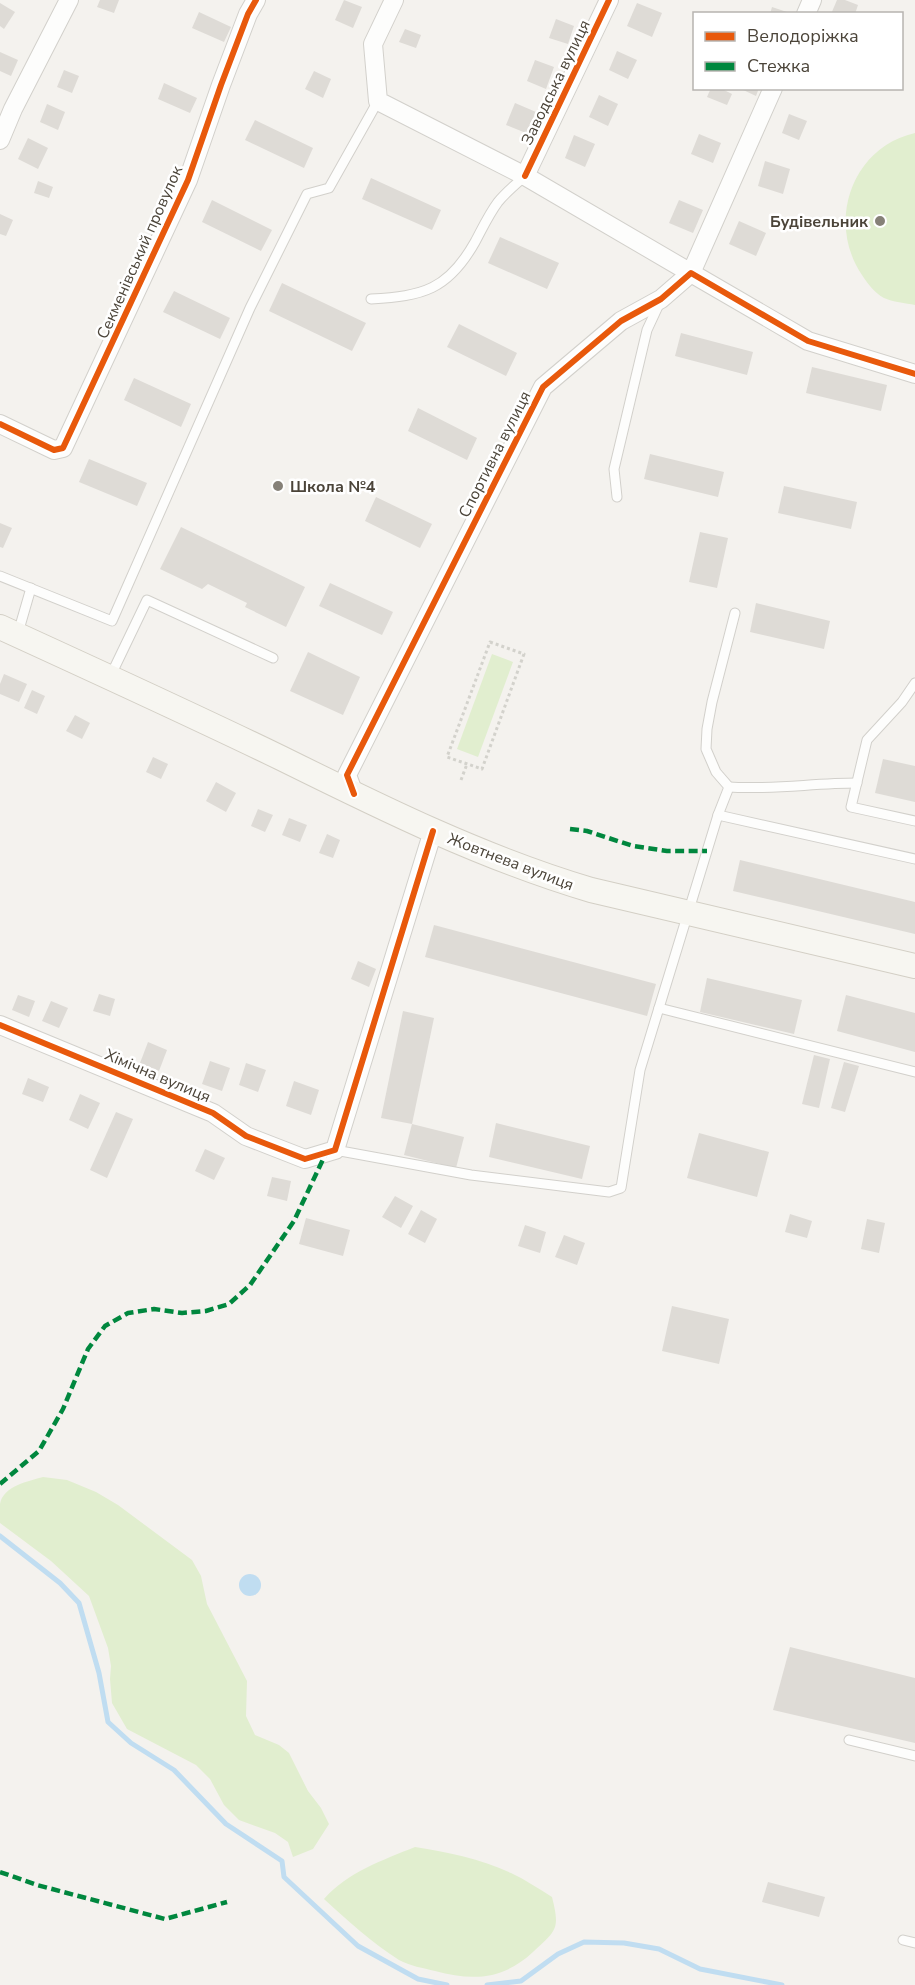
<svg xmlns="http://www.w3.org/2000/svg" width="915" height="1985" font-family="'Nunito Sans',sans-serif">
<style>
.green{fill:#e1eecf}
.water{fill:#c0ddf1}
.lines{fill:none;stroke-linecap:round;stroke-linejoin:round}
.stream{stroke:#c0ddf1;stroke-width:5}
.building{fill:#dedbd6}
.lane-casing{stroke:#d2d0cb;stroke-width:11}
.street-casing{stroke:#d2d0cb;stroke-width:20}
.secondary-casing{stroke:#d3cfc5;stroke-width:26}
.path{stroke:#d3d2cc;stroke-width:3;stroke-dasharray:3 3;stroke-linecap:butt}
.lane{stroke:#fdfdfc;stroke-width:9}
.street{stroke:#fdfdfc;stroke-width:18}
.secondary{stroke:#f7f6f1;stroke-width:24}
.quiet{stroke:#00873e;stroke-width:4.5;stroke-dasharray:9 4.5;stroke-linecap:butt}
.cycleway-casing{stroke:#fff;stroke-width:10}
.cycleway{stroke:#e8590c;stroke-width:6}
.poi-dot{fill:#868178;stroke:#fff;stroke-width:2}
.labels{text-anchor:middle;stroke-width:5;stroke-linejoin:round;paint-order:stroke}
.street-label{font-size:16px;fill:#4b4439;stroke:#fff}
.poi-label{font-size:16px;font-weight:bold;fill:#4b4439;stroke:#fff;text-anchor:end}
</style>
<rect width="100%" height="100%" fill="#f4f2ee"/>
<!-- green -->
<g class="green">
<path d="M 915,133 L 915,305 C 906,303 892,302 884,298 C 875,293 867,283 862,275 C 826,222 852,147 915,133 Z"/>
<polygon points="492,654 513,662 478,757 457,749"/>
<path d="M 43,1477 L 67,1480 L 96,1492 L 118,1505 L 192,1560 L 201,1576 L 207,1604 L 247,1681 L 246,1716 L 255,1735 L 279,1745 L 289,1753 L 308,1791 L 321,1808 L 329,1824 L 313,1849 L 293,1857 L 288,1842 L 275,1833 L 239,1820 L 224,1805 L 210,1779 L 196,1765 L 127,1729 L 112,1703 L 110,1679 L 111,1666 L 108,1648 L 89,1596 L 51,1561 L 0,1523 C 0,1517 0,1509 0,1504 C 3,1486 29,1481 43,1477 Z"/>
<path d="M 415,1847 C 448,1852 481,1859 511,1873 C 526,1880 539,1889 552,1897 C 560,1929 557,1930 533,1952 C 503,1980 473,1981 435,1971 C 423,1968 410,1966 399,1960 C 372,1943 347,1920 324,1899 C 348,1872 383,1860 415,1847 Z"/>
</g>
<!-- water -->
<circle class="water" cx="250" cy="1585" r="11"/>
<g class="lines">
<!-- stream -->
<g class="stream">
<polyline points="0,1536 60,1583 79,1603 99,1673 108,1722 131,1743 174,1770 226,1824 282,1861 284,1877 358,1946 418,1979 447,1985"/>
<polyline points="487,1985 521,1981 558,1954 584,1942 624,1943 659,1949 700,1969 782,1985"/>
</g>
</g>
<!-- building -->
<g class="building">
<polygon points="100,0 119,0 114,13 97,7"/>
<polygon points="344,0 362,7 353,28 335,20"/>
<polygon points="837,0 845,0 858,5 855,14 831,14"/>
<polygon points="0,3 15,12 4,29 0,26"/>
<polygon points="637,3 662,13 652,37 627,26"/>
<polygon points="772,7 790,13 790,14 770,14"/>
<polygon points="199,12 231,27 224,42 192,28"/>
<polygon points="556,19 574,26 568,44 549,38"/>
<polygon points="405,29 421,35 416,48 399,42"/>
<polygon points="617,51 637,60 628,79 609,70"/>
<polygon points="0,52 18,60 11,76 0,71"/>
<polygon points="535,60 554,67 546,89 527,81"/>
<polygon points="64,70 79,76 72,93 57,87"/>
<polygon points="314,71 331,79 323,98 305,89"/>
<polygon points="164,83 197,98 190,113 158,99"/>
<polygon points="711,88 720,88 732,94 727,105 707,97"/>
<polygon points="739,88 759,88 756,96"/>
<polygon points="599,95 618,104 608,126 589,117"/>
<polygon points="515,103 536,112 526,133 506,125"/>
<polygon points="47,104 65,112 58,130 40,122"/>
<polygon points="789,114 807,121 799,140 782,133"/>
<polygon points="255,120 313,148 304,168 245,140"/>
<polygon points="699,134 721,143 713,163 691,154"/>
<polygon points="574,135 595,144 585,167 565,158"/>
<polygon points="28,138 48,148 38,169 18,159"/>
<polygon points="765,161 790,169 783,194 758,186"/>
<polygon points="371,178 441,210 432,230 362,199"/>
<polygon points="38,181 53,187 49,198 34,193"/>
<polygon points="212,200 272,230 261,251 202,222"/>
<polygon points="679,200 703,210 693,233 669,223"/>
<polygon points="0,214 13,220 6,236 0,234"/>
<polygon points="739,221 766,233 756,256 729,244"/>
<polygon points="500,237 559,263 547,289 488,263"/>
<polygon points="282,283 366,323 352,351 269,311"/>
<polygon points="174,291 230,318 220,339 163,312"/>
<polygon points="459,324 517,353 506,376 447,347"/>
<polygon points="681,333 753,352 747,375 675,356"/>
<polygon points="812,367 887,385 881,411 806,393"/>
<polygon points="134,378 191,404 181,427 124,400"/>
<polygon points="418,408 477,438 467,460 408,431"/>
<polygon points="650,454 724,472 718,497 644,479"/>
<polygon points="89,459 147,483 137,506 79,482"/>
<polygon points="784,486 857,502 851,529 778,513"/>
<polygon points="376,497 432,524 420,548 365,521"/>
<polygon points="0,523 12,528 3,548 0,547"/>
<polygon points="181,527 305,587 286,627 245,607 247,603 208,584 202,589 160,569"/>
<polygon points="700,532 728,538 717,588 689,582"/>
<polygon points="330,583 393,612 382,635 319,606"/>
<polygon points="756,603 830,621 824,649 750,632"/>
<polygon points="308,652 360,677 343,715 290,691"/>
<polygon points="4,674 27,684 19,702 0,694 0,684"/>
<polygon points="32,690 45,696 37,714 24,708"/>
<polygon points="75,715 90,723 82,739 66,731"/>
<polygon points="153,757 168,764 161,779 146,772"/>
<polygon points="883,759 915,766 915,802 875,793"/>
<polygon points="216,782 236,793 226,812 206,801"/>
<polygon points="258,809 273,815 265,832 251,826"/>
<polygon points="289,818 307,825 300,842 282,835"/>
<polygon points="327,834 340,840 333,858 319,853"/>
<polygon points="740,860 915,902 915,934 733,891"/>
<polygon points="434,925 656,984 647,1016 425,957"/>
<polygon points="358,961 376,969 369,987 351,979"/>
<polygon points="707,978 802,1000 794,1034 700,1012"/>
<polygon points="99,994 115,999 110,1016 93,1011"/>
<polygon points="18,995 35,1001 29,1017 12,1010"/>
<polygon points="846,995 915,1013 915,1052 837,1031"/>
<polygon points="51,1001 68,1008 59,1028 42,1021"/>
<polygon points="403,1011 434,1018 412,1124 381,1118"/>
<polygon points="148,1042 167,1050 159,1071 140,1063"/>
<polygon points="814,1055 830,1059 819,1108 802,1104"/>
<polygon points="210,1061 230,1068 222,1091 202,1084"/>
<polygon points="844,1062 859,1066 845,1112 831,1108"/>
<polygon points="246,1063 266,1070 258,1092 239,1085"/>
<polygon points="28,1078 49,1087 43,1102 22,1094"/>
<polygon points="294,1081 319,1090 311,1115 286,1106"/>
<polygon points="80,1094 100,1103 88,1129 69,1120"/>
<polygon points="116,1112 133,1119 107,1178 90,1170"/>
<polygon points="496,1123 590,1146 582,1179 489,1157"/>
<polygon points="412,1124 464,1137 456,1168 404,1155"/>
<polygon points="699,1133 769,1152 757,1197 687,1178"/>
<polygon points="205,1149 225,1158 214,1180 195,1171"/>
<polygon points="272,1177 291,1181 287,1201 267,1196"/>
<polygon points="395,1196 413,1206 401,1228 382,1217"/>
<polygon points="421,1210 437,1219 425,1243 408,1234"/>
<polygon points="790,1214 812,1221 807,1238 785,1232"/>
<polygon points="306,1218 350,1230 343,1256 299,1244"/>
<polygon points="867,1219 885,1223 879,1253 861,1249"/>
<polygon points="525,1225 546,1232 540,1253 518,1246"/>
<polygon points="564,1235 585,1243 577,1265 555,1257"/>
<polygon points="672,1306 729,1319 719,1364 662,1351"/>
<polygon points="790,1647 915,1678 915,1743 773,1710"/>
<polygon points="768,1882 825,1897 819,1917 762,1902"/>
</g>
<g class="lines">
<!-- lane casing -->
<g class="lane-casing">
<g id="lane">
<path d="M 371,299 C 423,296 448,290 475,242 C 482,229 489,214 498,202 C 506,192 516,184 525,176"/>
<polyline points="617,497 614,469 647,330 660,302"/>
<polyline points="0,576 112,621 250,308 307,194 329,188 378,101"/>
<polyline points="18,633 31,588"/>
<polyline points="110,677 147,600 273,658"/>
<polyline points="915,683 902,702 867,740 851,807 915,821"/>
<path d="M 729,787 C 771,790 814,783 857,783"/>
<polyline points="718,815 729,787 716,772 706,749 707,729 712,702 735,613"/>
<polyline points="659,1008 915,1072"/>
<polyline points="335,1150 471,1175 609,1192 621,1188 640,1070 718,815 915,859"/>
<polyline points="849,1740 915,1756"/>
<polyline points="903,1940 915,1943"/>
</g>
</g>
<!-- street casing -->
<g class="street-casing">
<g id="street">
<polyline points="394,0 373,44 378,101 525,176 691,273 773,88"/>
<polyline points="806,14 812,0"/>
<polyline points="0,140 13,109 69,0"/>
<polyline points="525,176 609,0"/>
<polyline points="0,424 54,450 63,448 188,180 221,85 248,14 256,0"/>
<polyline points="354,794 347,775 543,387 621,321 661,299 691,273 808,341 915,374"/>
<polyline points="0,1025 213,1113 246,1136 305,1159 335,1150 433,831"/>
</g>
</g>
<!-- secondary casing -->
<g class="secondary-casing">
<path id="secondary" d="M 0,627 C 94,670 188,713 281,758 C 382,808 483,858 591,890 L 915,966"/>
</g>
<!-- path -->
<g class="path">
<polygon points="490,642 524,654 482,769 447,757"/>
<polyline points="461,780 467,764"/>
</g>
<!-- lane -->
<use href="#lane" class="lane"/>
<!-- street -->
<use href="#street" class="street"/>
<!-- secondary -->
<use href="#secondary" class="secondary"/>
<!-- quiet -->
<g class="quiet">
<polyline points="570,829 587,831 633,846 667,851 707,851"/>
<polyline points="0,1484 39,1451 63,1409 88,1349 105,1326 128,1313 154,1309 182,1313 206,1311 229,1304 250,1285 294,1221 326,1153"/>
<polyline points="0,1872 37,1885 165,1919 227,1902"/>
</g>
<!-- cycleway casing -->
<g class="cycleway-casing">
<g id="cycleway">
<polyline points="525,176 609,0"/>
<polyline points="0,424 54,450 63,448 188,180 221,85 248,14 256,0"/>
<polyline points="354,794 347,775 543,387 621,321 661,299 691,273 808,341 915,374"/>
<polyline points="0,1025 213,1113 246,1136 305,1159 335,1150 433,831"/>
</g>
</g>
<!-- cycleway -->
<use href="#cycleway" class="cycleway"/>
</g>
<!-- markers -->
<g class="poi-dot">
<circle cx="880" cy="221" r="6"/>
<circle cx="278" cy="486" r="6"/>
</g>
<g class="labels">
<!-- street labels -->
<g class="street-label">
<text transform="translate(555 82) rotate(-64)" y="6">Заводська вулиця</text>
<text transform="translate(139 252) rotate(-66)" y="6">Секменівський провулок</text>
<text transform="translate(494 454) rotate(-63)" y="6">Спортивна вулиця</text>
<text transform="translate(511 861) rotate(21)" y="6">Жовтнева вулиця</text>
<text transform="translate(158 1075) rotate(23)" y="6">Хімічна вулиця</text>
</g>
<!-- poi labels -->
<g class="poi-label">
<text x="868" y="227">Будівельник</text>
<text x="290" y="492" text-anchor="start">Школа №4</text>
</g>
</g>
<!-- legend -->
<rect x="693" y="12" width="210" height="78" fill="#ffffff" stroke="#b7b4b0" stroke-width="1.5"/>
<rect x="705" y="32" width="30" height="9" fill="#e8590c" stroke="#b7b4b0" stroke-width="1.5"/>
<text x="747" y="42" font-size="18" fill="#4b4439">Велодоріжка</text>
<rect x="705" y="62" width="30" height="9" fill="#00873e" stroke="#b7b4b0" stroke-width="1.5"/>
<text x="747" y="72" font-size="18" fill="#4b4439">Стежка</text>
</svg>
